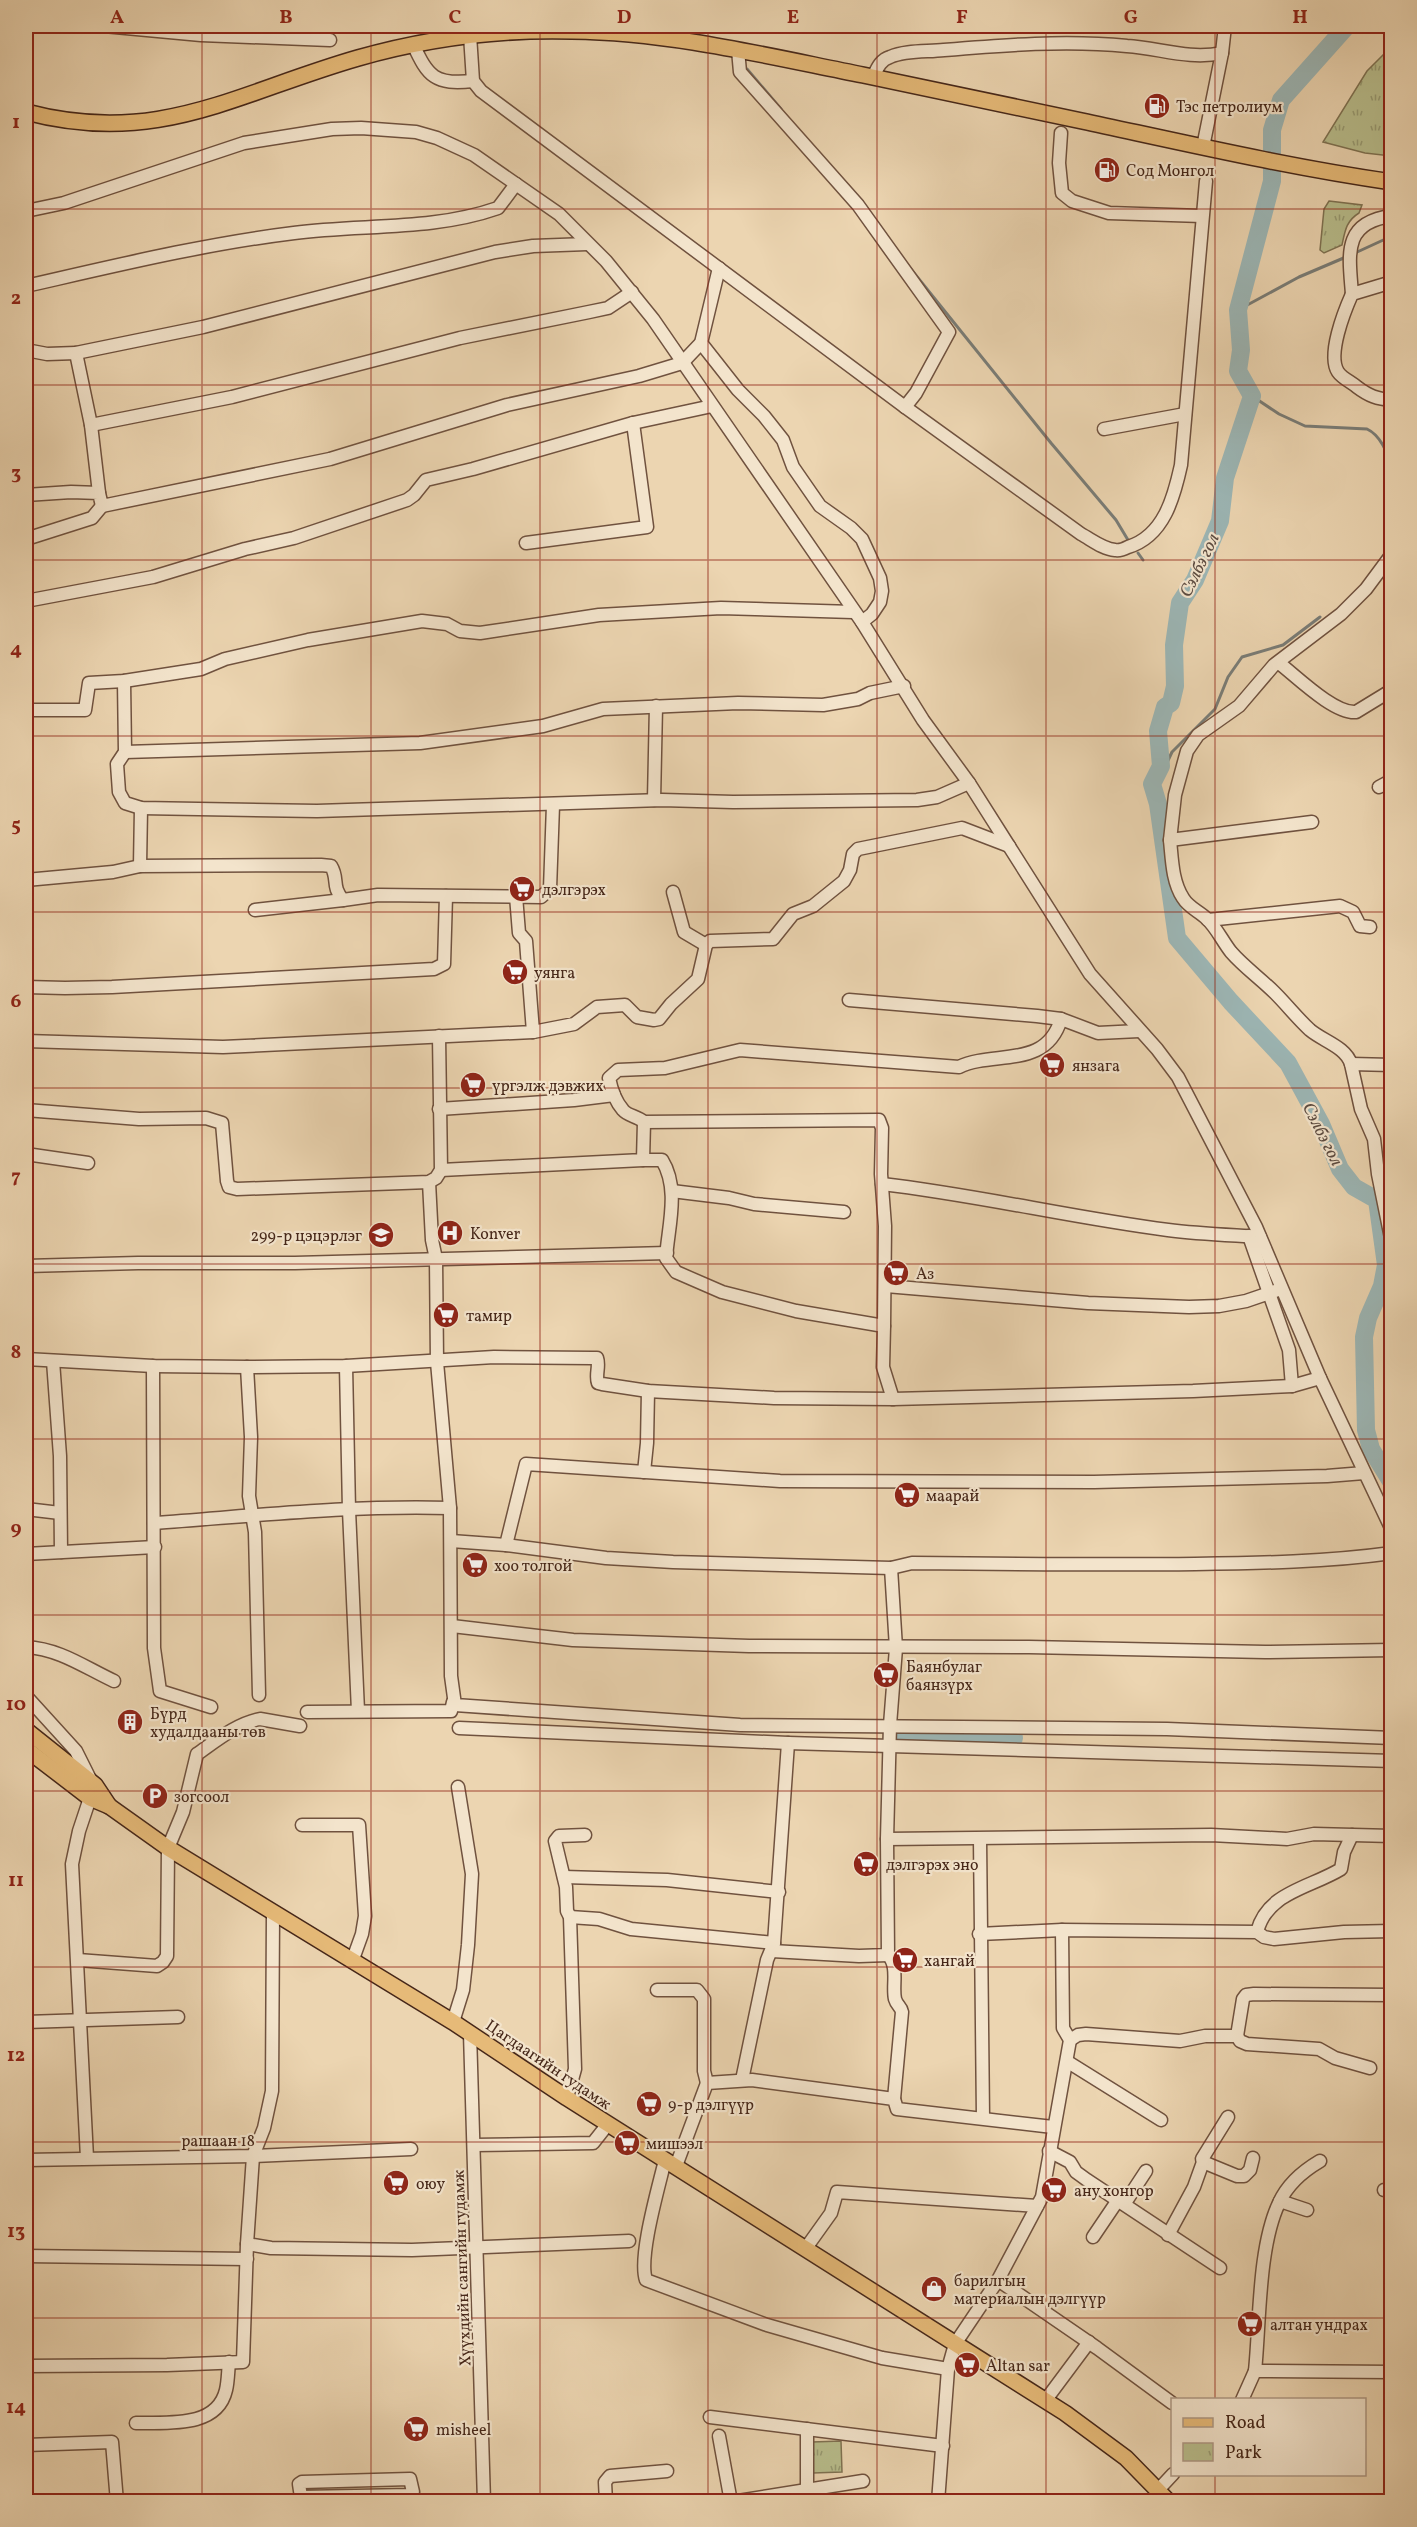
<svg xmlns="http://www.w3.org/2000/svg" width="1417" height="2527" font-family="Vollkorn,serif">
<style>
.park{fill:url(#park-tufts);stroke:#7f7252;stroke-width:1.5}
.lines{fill:none;stroke-linecap:round;stroke-linejoin:round}
.stream{stroke:#7a7d77;stroke-width:3}
.river{stroke:#9cb6b5;stroke-width:18}
.minor-casing{stroke:#70523f;stroke-width:15}
.major-casing{stroke:#462719;stroke-width:18}
.minor{stroke:#f3e4cc;stroke-width:12}
.major{stroke:#e6ba78;stroke-width:15}
.grid{fill:none;stroke:#8f2418;stroke-width:1.5;stroke-opacity:0.55}
.labels{text-anchor:middle;stroke-width:4.5;stroke-linejoin:round;paint-order:stroke}
.poi-label{font-size:16px;fill:#462719;stroke:#f3e4cc;text-anchor:start}
.street-label{font-size:16px;fill:#462719;stroke:#f3e4cc}
.water-label{font-size:18px;font-style:italic;fill:#5c4b40;stroke:#f3e4cc}
.neatline{fill:none;stroke:#8f2418;stroke-width:2}
.grid-label{font-size:20px;text-anchor:middle;font-weight:bold;fill:#8f2418}
</style>
<defs>
<pattern id="park-tufts" width="24" height="20" patternUnits="userSpaceOnUse" patternTransform="scale(1.5)"><rect width="24" height="20" fill="#b8bd8c"/><path d="M3 7l-1-3M5 7V3M7 7l1-3M15 17l-1-3M17 17v-4M19 17l1-3" fill="none" stroke="#979a72"/></pattern>
</defs>
<rect width="100%" height="100%" fill="#ecd5b1"/>
<filter id="stains"><feTurbulence type="fractalNoise" baseFrequency=".00333" numOctaves="4"/><feColorMatrix values="0 0 0 0 .2 0 0 0 0 .09 0 0 0 0 .02 0 0 0 .5 -.17"/></filter>
<radialGradient id="worn" r=".72"><stop offset=".6" stop-color="#630" stop-opacity="0"/><stop offset="1" stop-color="#630" stop-opacity=".3"/></radialGradient>
<!-- park -->
<g class="park">
<polygon points="1391,47 1391,156 1365,153 1323,142 1367,71"/>
<path d="M 1329,201 L 1362,205 L 1359,213 C 1346,221 1345,231 1342,245 L 1324,253 L 1320,250 L 1324,209 Z"/>
<polygon points="841,2441 842,2472 813,2473 812,2442"/>
</g>
<g class="lines">
<!-- stream -->
<g class="stream">
<polyline points="747,69 781,109"/>
<polyline points="1355,253 1392,236"/>
<polyline points="906,263 1051,443 1116,520 1128,540"/>
<polyline points="1238,310 1299,277 1346,257"/>
<path d="M 1252,396 L 1279,414 L 1305,426 L 1367,429 C 1380,435 1387,452 1392,465"/>
<polyline points="1138,553 1143,560"/>
<polyline points="1158,804 1159,780 1172,752 1215,709 1228,677 1242,657 1283,645 1320,617"/>
</g>
<!-- river -->
<g class="river">
<polyline points="1347,26 1281,100 1272,130 1272,181 1238,310 1241,350 1238,371 1252,396 1225,478 1220,521 1195,580 1180,603 1174,645 1175,686 1171,703 1165,707 1158,731 1161,766 1152,784 1158,804 1177,938 1231,1002 1288,1063 1321,1124 1340,1169 1354,1187 1377,1200 1386,1265 1382,1286 1368,1318 1364,1337 1366,1430 1371,1449 1392,1483"/>
<polyline points="898,1735 1014,1738"/>
</g>
<!-- minor casing -->
<g class="minor-casing">
<g id="minor">
<polyline points="104,26 201,35 330,40"/>
<path d="M 470,35 L 473,81 L 481,91 L 905,407 L 1081,534 C 1092,540 1103,549 1115,550 C 1119,551 1124,549 1128,547 C 1164,536 1174,497 1181,465 L 1206,181"/>
<path d="M 413,44 C 428,77 435,85 473,81"/>
<polyline points="738,50 740,72 858,205 949,332 916,393 905,407"/>
<path d="M 873,77 C 877,69 880,60 890,57 C 906,50 927,52 944,50 C 1004,45 1066,40 1127,46 C 1159,48 1189,60 1222,53"/>
<polyline points="1061,133 1059,163 1062,193 1072,201 1109,213 1202,216"/>
<polyline points="1203,147 1222,53 1225,26"/>
<polyline points="26,211 64,203 244,143 332,129 361,128 416,132 437,138 474,155 559,214 606,261 653,319 862,622 923,720 969,783 1090,974 1157,1049 1178,1077 1256,1227 1320,1378"/>
<path d="M 1392,282 L 1352,294 C 1344,312 1327,355 1338,372 C 1342,378 1351,382 1357,387 C 1369,396 1377,399 1392,400"/>
<path d="M 26,286 C 114,266 204,244 294,233 C 363,224 432,231 498,208 L 516,184"/>
<path d="M 1352,294 C 1349,255 1342,222 1392,216"/>
<polyline points="701,343 738,390 764,416 783,440 793,467 820,506 851,528 862,539 880,578 882,591 880,602 872,614 862,622"/>
<polyline points="26,350 47,354 76,353 91,425 99,493"/>
<polyline points="76,353 203,327 495,252 533,246 587,244"/>
<polyline points="91,425 232,397 460,338 589,312 608,308 632,292"/>
<polyline points="1104,429 1185,414"/>
<polyline points="26,495 71,492 99,493 102,506 330,459 507,405 639,376 682,363 701,343 719,268"/>
<polyline points="26,539 92,518 102,506"/>
<polyline points="526,543 647,527 633,423"/>
<polyline points="26,601 153,577 245,549 294,538 407,500 414,495 426,480 473,469 633,423 712,406"/>
<path d="M 1279,663 C 1296,676 1334,714 1356,712 L 1392,690"/>
<polyline points="124,681 125,752 117,764 119,792 125,803 141,808 317,811 662,800 733,802 917,800 937,797 969,783"/>
<polyline points="26,710 85,710 89,683 124,681 201,669 225,659 308,640 422,621 447,624 460,631 480,633 599,615 721,608 853,612"/>
<polyline points="125,752 420,743 543,726 603,709 738,703 823,705 858,699 870,693 904,686"/>
<polyline points="1379,787 1392,780"/>
<polyline points="654,800 656,706"/>
<polyline points="1312,822 1170,840 1175,795 1187,751 1198,735 1239,706 1274,665 1341,614 1366,589 1392,554"/>
<path d="M 1170,840 C 1172,859 1172,881 1183,898 C 1189,908 1199,911 1207,919 C 1216,927 1223,942 1231,952 C 1244,967 1261,979 1275,993 C 1287,1005 1297,1018 1310,1030 C 1323,1041 1346,1047 1351,1064"/>
<polyline points="140,866 141,808"/>
<path d="M 26,880 L 113,872 L 140,866 L 321,865 L 331,866 C 339,879 331,886 343,900 L 378,895 L 541,897 L 550,889 L 553,805"/>
<polyline points="673,892 684,932 706,945"/>
<polyline points="255,910 343,900"/>
<polyline points="1208,920 1340,906 1353,912 1360,926 1370,927"/>
<polyline points="26,987 65,988 112,987 434,969 444,964 446,896"/>
<polyline points="849,1000 1037,1016 1061,1019 1098,1033 1139,1031"/>
<polyline points="533,1032 574,1024 597,1007 625,1005 637,1017 654,1020 659,1019 671,1004 698,979 706,945 710,941 773,939 793,914 813,906 844,881 850,870 853,854 858,849 962,828 1009,846"/>
<polyline points="26,1041 223,1047 533,1032 526,941 519,933 516,896"/>
<polyline points="1392,1065 1351,1064 1361,1109 1374,1139 1378,1174 1392,1243"/>
<polyline points="439,1109 574,1100 614,1095"/>
<polyline points="26,1110 139,1119 206,1118 222,1123 227,1181 229,1187 237,1189 429,1182 436,1178 441,1170 439,1036"/>
<polyline points="26,1154 88,1163"/>
<path d="M 643,1160 L 662,1160 C 680,1189 668,1227 666,1258 L 676,1272 L 722,1292 L 796,1311 L 884,1326 L 883,1367 L 893,1399"/>
<polyline points="441,1170 643,1160 644,1122"/>
<polyline points="429,1182 432,1240 436,1259 437,1362 450,1508 451,1676 455,1705 740,1725 1167,1729 1392,1738"/>
<path d="M 882,1184 C 978,1195 1073,1218 1168,1230 C 1199,1234 1230,1235 1260,1237"/>
<polyline points="672,1191 729,1198 754,1204 844,1212"/>
<polyline points="1249,1236 1289,1350 1292,1386"/>
<polyline points="26,1266 138,1263 295,1263 667,1253"/>
<polyline points="886,1286 1088,1303 1189,1307 1219,1306 1246,1301 1281,1289"/>
<path d="M 884,1326 L 885,1226 L 881,1174 L 882,1128 L 879,1120 L 644,1122 C 637,1116 628,1116 623,1110 C 616,1102 611,1088 609,1078 L 618,1070 L 665,1068 L 740,1050 L 959,1067 C 994,1050 1046,1070 1061,1019"/>
<path d="M 26,1359 L 153,1366 L 247,1367 L 346,1366 L 494,1357 L 592,1358 L 597,1358 C 600,1366 595,1375 598,1383 L 602,1384 L 648,1391 L 774,1398 L 893,1399 L 1193,1391 L 1292,1386 L 1320,1378 L 1392,1530"/>
<polyline points="53,1361 60,1456 61,1552"/>
<polyline points="153,1366 154,1648 160,1691 211,1707"/>
<polyline points="346,1366 349,1510 358,1711"/>
<polyline points="247,1367 251,1437 249,1496 255,1532 259,1695"/>
<polyline points="644,1472 647,1443 648,1391"/>
<polyline points="26,1509 60,1513"/>
<path d="M 154,1523 C 253,1516 351,1505 450,1508"/>
<path d="M 451,1541 L 506,1545 L 606,1558 L 673,1562 L 891,1568 L 912,1563 C 1006,1564 1101,1565 1195,1564 C 1261,1563 1326,1562 1392,1553"/>
<polyline points="506,1545 526,1464 780,1481 1094,1482 1327,1476 1364,1473"/>
<polyline points="26,1554 155,1547"/>
<polyline points="452,1626 573,1640 749,1646 1029,1647 1265,1652 1392,1650"/>
<path d="M 26,1647 C 60,1649 84,1667 114,1681"/>
<polyline points="26,1696 76,1751 90,1779"/>
<polyline points="307,1712 451,1711 453,1702"/>
<polyline points="459,1728 788,1743 1392,1761"/>
<polyline points="302,1825 359,1825 365,1916 362,1934 353,1959"/>
<polyline points="887,1839 1211,1835 1287,1839 1314,1834 1392,1836"/>
<polyline points="980,1839 983,2118"/>
<polyline points="564,1877 667,1880 779,1892"/>
<polyline points="570,1917 599,1919 631,1929 774,1943"/>
<path d="M 1257,1932 C 1267,1892 1310,1888 1341,1869 L 1344,1852 L 1352,1835"/>
<polyline points="979,1934 1062,1930 1257,1932 1264,1937 1274,1939 1344,1932 1392,1931"/>
<polyline points="772,1951 859,1956 888,1955 887,1839 890,1725 896,1648 891,1568"/>
<path d="M 888,1955 C 899,1966 892,1986 895,1999 C 897,2006 901,2006 902,2012 L 894,2099"/>
<path d="M 78,1960 L 157,1966 L 163,1962 L 167,1956 L 168,1848 L 183,1812 L 197,1754 C 217,1740 236,1724 260,1719 L 300,1726"/>
<polyline points="657,1990 697,1990 704,1999 704,2071 707,2083"/>
<polyline points="26,2022 178,2017"/>
<polyline points="453,2022 463,1990 468,1945 472,1874 458,1787"/>
<polyline points="470,2033 484,2502"/>
<polyline points="1237,2036 1240,2041 1247,2044 1319,2049 1335,2058 1370,2068"/>
<polyline points="1070,2040 1078,2035 1086,2034 1180,2041 1205,2036 1237,2036 1243,1999 1246,1995 1254,1994 1392,1995"/>
<polyline points="1068,2062 1161,2120"/>
<polyline points="742,2080 767,1960 774,1943 788,1743"/>
<polyline points="567,2098 575,2069 570,1917 567,1911 566,1887 555,1841 559,1836 585,1835"/>
<polyline points="474,2145 593,2143 608,2124"/>
<polyline points="1049,2151 1070,2162 1076,2172 1087,2180 1220,2268"/>
<polyline points="87,2158 72,1864 79,1831 90,1798"/>
<polyline points="26,2160 253,2156 411,2149"/>
<path d="M 665,2160 C 659,2186 638,2257 646,2280 L 767,2325 L 882,2358 L 948,2369"/>
<polyline points="1203,2162 1237,2176 1244,2176 1250,2170 1253,2158"/>
<polyline points="676,2166 707,2083 752,2080 894,2099 897,2109 1053,2127"/>
<polyline points="1384,2190 1392,2190"/>
<polyline points="1280,2201 1307,2210"/>
<polyline points="1125,2203 1146,2171"/>
<polyline points="1168,2235 1194,2187 1203,2162 1202,2159 1228,2117"/>
<polyline points="1093,2237 1118,2200"/>
<polyline points="247,2244 271,2248 412,2250 629,2241"/>
<polyline points="806,2248 831,2213 837,2192 1037,2206"/>
<polyline points="26,2256 247,2259"/>
<polyline points="998,2280 1097,2348 1172,2403"/>
<polyline points="26,2366 167,2365 243,2362 247,2244 253,2156 264,2128 272,2091 273,1913"/>
<path d="M 1255,2371 C 1260,2323 1258,2247 1279,2203 C 1287,2185 1303,2171 1320,2161"/>
<polyline points="1242,2400 1255,2371 1392,2372"/>
<polyline points="1045,2401 1089,2342"/>
<polyline points="710,2417 943,2446"/>
<path d="M 136,2423 C 166,2422 217,2429 226,2390 C 228,2382 228,2372 229,2362"/>
<polyline points="719,2436 731,2502"/>
<polyline points="26,2445 112,2442 117,2502"/>
<polygon points="410,2479 413,2492 410,2495 301,2497 299,2484 302,2482"/>
<polyline points="1159,2489 1173,2474"/>
<polyline points="807,2491 807,2429"/>
<polyline points="606,2502 605,2482 610,2476 667,2471"/>
<polyline points="732,2502 863,2481"/>
<polyline points="938,2502 948,2369 955,2344 998,2280 1042,2197 1070,2040 1063,2028 1062,1930"/>
</g>
</g>
<!-- major casing -->
<g class="major-casing">
<g id="major">
<path d="M 26,112 C 158,147 236,93 358,58 C 428,38 499,29 572,31 C 670,32 767,56 863,75 C 936,90 1009,105 1082,121 C 1185,143 1288,167 1392,182"/>
<polyline points="26,1730 95,1785 109,1806"/>
<polyline points="26,1749 90,1798 109,1806 168,1848 453,2022 567,2098 1065,2413 1126,2458 1169,2502"/>
</g>
</g>
<!-- minor -->
<use href="#minor" class="minor"/>
<!-- major -->
<use href="#major" class="major"/>
</g>
<!-- grid -->
<path class="grid" d="M 202,26 L 202,2502M 371,26 L 371,2502M 540,26 L 540,2502M 708,26 L 708,2502M 877,26 L 877,2502M 1046,26 L 1046,2502M 1215,26 L 1215,2400M 26,209 L 1392,209M 26,385 L 1392,385M 26,560 L 1392,560M 26,736 L 1392,736M 26,912 L 1392,912M 26,1088 L 1392,1088M 26,1264 L 1392,1264M 26,1439 L 1392,1439M 26,1615 L 1392,1615M 26,1791 L 1392,1791M 26,1967 L 1392,1967M 26,2142 L 1392,2142M 26,2318 L 1392,2318M 1215,2474 L 1215,2502"/>
<!-- icons -->
<defs>
<g id="fuel-disc" transform="scale(1.35)"><circle r="9.5" fill="#8f2418" stroke="#f3e4cc"/><path d="M-5.5-6h7V0h2V4h1.3V-2.5L3-4.5l.8-.8L6-3V5H2.5V1h-1V6h-7ZM-4.2-4.7v3.2H.2V-4.7Z" fill="#fff"/></g>
<g id="supermarket-disc" transform="scale(1.35)"><circle r="9.5" fill="#8f2418" stroke="#f3e4cc"/><path d="M-6-5.5h2.5l.6 2H6L4.5 2H-2.5L-4.4-4H-6ZM-1.5 3.2a1.3 1.3 0 1 0 .1 0ZM3 3.2a1.3 1.3 0 1 0 .1 0Z" fill="#fff"/></g>
<g id="hospital-disc" transform="scale(1.35)"><circle r="9.5" fill="#8f2418" stroke="#f3e4cc"/><path d="M-5-5h3v3.5h4V-5h3V5h-3V1.5h-4V5h-3Z" fill="#fff"/></g>
<g id="school-disc" transform="scale(1.35)"><circle r="9.5" fill="#8f2418" stroke="#f3e4cc"/><path d="M0-5L7-2L0 1L-7-2ZM-4 1L0 2.5L4 1V4Q0 6-4 4Z" fill="#fff"/></g>
<g id="building-disc" transform="scale(1.35)"><circle r="9.5" fill="#8f2418" stroke="#f3e4cc"/><path d="M-4-6H4V6H1V3H-1V6H-4ZM-2.5-4.3h1.7v1.8h-1.7ZM.8-4.3h1.7v1.8H.8ZM-2.5-1h1.7V.8h-1.7ZM.8-1h1.7V.8H.8Z" fill="#fff"/></g>
<g id="parking-disc" transform="scale(1.35)"><circle r="9.5" fill="#8f2418" stroke="#f3e4cc"/><path d="M-3.5-5.5H1a3.5 3.5 0 0 1 0 7H-1V5.5H-3.5ZM-1-3.4V-.6H.8a1.4 1.4 0 0 0 0-2.8Z" fill="#fff"/></g>
<g id="shop-disc" transform="scale(1.35)"><circle r="9.5" fill="#8f2418" stroke="#f3e4cc"/><path d="M-5-2.5h2.3a2.7 3.5 0 0 1 5.4 0H5L5.5 6h-11ZM-1.5-2.5h3a1.5 2.3 0 0 0-3 0Z" fill="#fff"/></g>
</defs>
<g fill-rule="evenodd">
<use href="#fuel-disc" x="1157" y="106"/>
<use href="#fuel-disc" x="1107" y="170"/>
<use href="#supermarket-disc" x="522" y="889"/>
<use href="#supermarket-disc" x="515" y="972"/>
<use href="#supermarket-disc" x="1052" y="1065"/>
<use href="#supermarket-disc" x="473" y="1085"/>
<use href="#hospital-disc" x="450" y="1233"/>
<use href="#school-disc" x="381" y="1235"/>
<use href="#supermarket-disc" x="896" y="1273"/>
<use href="#supermarket-disc" x="446" y="1315"/>
<use href="#supermarket-disc" x="907" y="1495"/>
<use href="#supermarket-disc" x="475" y="1565"/>
<use href="#supermarket-disc" x="886" y="1675"/>
<use href="#building-disc" x="130" y="1722"/>
<use href="#parking-disc" x="155" y="1796"/>
<use href="#supermarket-disc" x="866" y="1864"/>
<use href="#supermarket-disc" x="905" y="1960"/>
<use href="#supermarket-disc" x="649" y="2104"/>
<use href="#supermarket-disc" x="627" y="2143"/>
<use href="#supermarket-disc" x="396" y="2183"/>
<use href="#supermarket-disc" x="1054" y="2190"/>
<use href="#shop-disc" x="934" y="2289"/>
<use href="#supermarket-disc" x="1250" y="2324"/>
<use href="#supermarket-disc" x="967" y="2365"/>
<use href="#supermarket-disc" x="416" y="2429"/>
</g>
<g class="labels">
<!-- poi labels -->
<g class="poi-label">
<text x="1176" y="112">Тэс петролиум</text>
<text x="1126" y="176">Сод Монгол</text>
<text x="542" y="895">дэлгэрэх</text>
<text x="534" y="978">уянга</text>
<text x="1072" y="1071">янзага</text>
<text x="492" y="1091">үргэлж дэвжих</text>
<text x="470" y="1239">Konver</text>
<text x="362" y="1241" text-anchor="end">299-р цэцэрлэг</text>
<text x="916" y="1279">Аз</text>
<text x="466" y="1321">тамир</text>
<text x="926" y="1501">маарай</text>
<text x="494" y="1571">хоо толгой</text>
<text x="906" y="1672">Баянбулаг<tspan x="906" dy="18">баянзүрх</tspan></text>
<text x="150" y="1719">Бүрд<tspan x="150" dy="18">худалдааны төв</tspan></text>
<text x="174" y="1802">зогсоол</text>
<text x="886" y="1870">дэлгэрэх эно</text>
<text x="924" y="1966">хангай</text>
<text x="668" y="2110">9-р дэлгүүр</text>
<text x="646" y="2149">мишээл</text>
<text x="416" y="2189">оюу</text>
<text x="1074" y="2196">ану хонгор</text>
<text x="954" y="2286">барилгын<tspan x="954" dy="18">материалын дэлгүүр</tspan></text>
<text x="1270" y="2330">алтан ундрах</text>
<text x="986" y="2371">Altan sar</text>
<text x="436" y="2435">misheel</text>
</g>
<!-- street labels -->
<g class="street-label">
<text transform="translate(549 2064) rotate(34)" y="6">Цагдаагийн гудамж</text>
<text x="218" y="2146">рашаан 18</text>
<text transform="translate(461 2268) rotate(-92)" y="6">Хүүхдийн сангийн гудамж</text>
</g>
<!-- water labels -->
<g class="water-label">
<text transform="translate(1199 565) rotate(-64)" y="6">Сэлбэ гол</text>
<text transform="translate(1323 1134) rotate(63)" y="6">Сэлбэ гол</text>
</g>
</g>
<!-- margin -->
<rect width="1417" height="2527" fill="none" stroke="#ecd5b1" stroke-width="66"/>
<!-- legend -->
<rect x="1171" y="2398" width="195" height="78" fill="#f3e4cc" stroke="#ae9884" stroke-width="1.5"/>
<rect x="1183" y="2418" width="30" height="9" fill="#e6ba78" stroke="#ae9884" stroke-width="1.5"/>
<text x="1225" y="2428" font-size="18" fill="#462719">Road</text>
<rect x="1183" y="2443" width="30" height="18" fill="url(#park-tufts)" stroke="#ae9884" stroke-width="1.5"/>
<text x="1225" y="2458" font-size="18" fill="#462719">Park</text>
<rect x="33" y="33" width="1351" height="2461" class="neatline"/>
<g class="grid-label">
<text x="117" y="23">A</text>
<text x="286" y="23">B</text>
<text x="455" y="23">C</text>
<text x="624" y="23">D</text>
<text x="793" y="23">E</text>
<text x="962" y="23">F</text>
<text x="1131" y="23">G</text>
<text x="1300" y="23">H</text>
<text x="16" y="128">1</text>
<text x="16" y="304">2</text>
<text x="16" y="479">3</text>
<text x="16" y="655">4</text>
<text x="16" y="831">5</text>
<text x="16" y="1007">6</text>
<text x="16" y="1182">7</text>
<text x="16" y="1358">8</text>
<text x="16" y="1534">9</text>
<text x="16" y="1710">10</text>
<text x="16" y="1886">11</text>
<text x="16" y="2061">12</text>
<text x="16" y="2237">13</text>
<text x="16" y="2413">14</text>
</g>
<rect width="100%" height="100%" filter="url(#stains)"/>
<rect width="100%" height="100%" fill="url(#worn)"/>
</svg>
